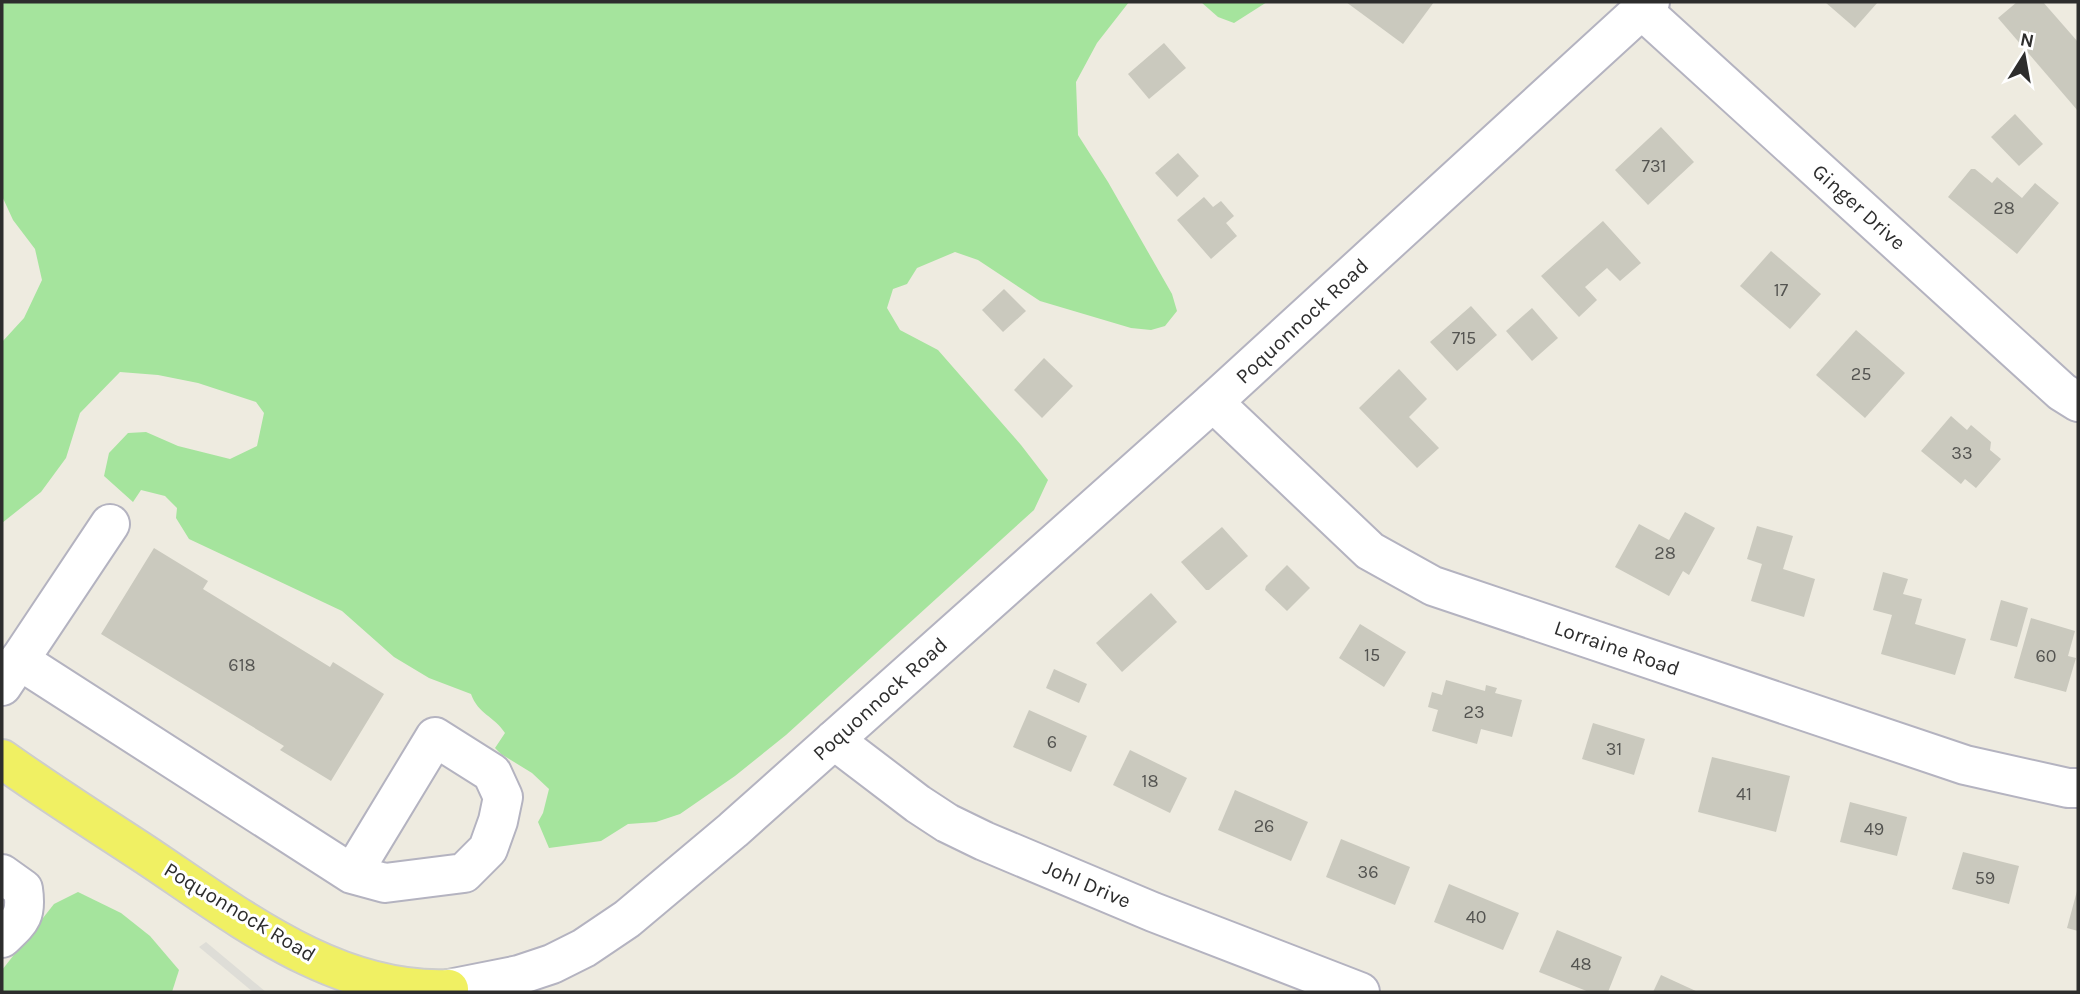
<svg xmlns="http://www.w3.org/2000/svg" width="2080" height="994" font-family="Karla,sans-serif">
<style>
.green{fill:#a5e49d}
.plaza{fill:#deddd7}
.building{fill:#cac9be}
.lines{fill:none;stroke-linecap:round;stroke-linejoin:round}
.minor-casing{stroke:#b4b3c0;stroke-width:42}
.major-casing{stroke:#cdcdcd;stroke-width:42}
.minor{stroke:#fff;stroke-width:38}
.major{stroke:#f0f063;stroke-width:38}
.labels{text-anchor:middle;stroke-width:6;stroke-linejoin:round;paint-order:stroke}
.number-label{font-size:18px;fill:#545451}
.street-label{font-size:21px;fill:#2d2d2d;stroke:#fff}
</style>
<rect width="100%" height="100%" fill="#eeebe0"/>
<!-- green -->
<g class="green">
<path d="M 2,2 L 1129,2 L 1097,43 L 1076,82 L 1078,135 L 1108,182 L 1172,294 L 1177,311 L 1165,326 L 1151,330 L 1131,328 L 1040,301 L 978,260 L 955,252 L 917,268 L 907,284 L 893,289 L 887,308 L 900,330 L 938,350 L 1021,445 L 1048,480 L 1034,510 L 786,735 L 735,776 L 680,814 L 656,822 L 628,824 L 601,841 L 549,848 L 538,822 L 543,813 L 549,789 L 532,773 L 501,754 L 495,748 L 505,733 C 494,716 478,714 471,694 L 429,678 L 394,657 L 342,611 L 189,539 L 176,518 L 177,508 L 165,496 L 141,490 L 133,502 L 104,476 L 109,453 L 128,433 L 146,432 L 178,446 L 230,459 L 257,446 L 264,413 L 256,402 L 198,383 L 158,375 L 120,372 L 80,413 L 66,458 L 41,492 L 2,523 L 2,342 L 24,318 L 42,280 L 35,249 L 13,220 L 2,196 Z"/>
<polygon points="1201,2 1267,2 1234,23 1218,17"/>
<polygon points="78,892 121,913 150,936 179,970 172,992 2,992 2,970 54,904"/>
</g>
<!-- plaza -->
<polygon class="plaza" points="206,942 266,992 253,992 199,947"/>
<!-- building -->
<g class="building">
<polygon points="1346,2 1434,2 1403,44"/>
<polygon points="1825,2 1878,2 1855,28"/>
<polygon points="2017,2 2043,2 2078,42 2078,111 1998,18"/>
<polygon points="1164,43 1186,68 1149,99 1128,74"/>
<polygon points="2015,114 2043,144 2019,166 1991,137"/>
<polygon points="1661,127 1694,162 1648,205 1615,170"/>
<polygon points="1178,153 1199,176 1177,197 1155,173"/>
<polygon points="1971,169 1975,169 1992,183 1997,177 2022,198 2035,183 2059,203 2017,254 1948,197"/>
<polygon points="1204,197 1213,207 1221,201 1234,216 1226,223 1237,236 1211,259 1177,220"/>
<polygon points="1603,221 1641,263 1620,281 1607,268 1585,287 1597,300 1579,317 1541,276"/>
<polygon points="1771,251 1821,294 1790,329 1740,286"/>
<polygon points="1004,289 1026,311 1003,332 982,310"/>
<polygon points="1471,306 1497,335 1457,371 1430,342"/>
<polygon points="1532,308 1558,338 1532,361 1506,331"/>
<polygon points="1856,330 1905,373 1865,418 1816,375"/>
<polygon points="1044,358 1073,386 1042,418 1014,390"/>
<polygon points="1399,369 1427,399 1409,417 1439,448 1417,468 1359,408"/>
<polygon points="1951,416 1967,430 1971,425 1991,442 1990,450 2001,459 1976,488 1965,479 1961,484 1921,451"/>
<polygon points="1685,512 1715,528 1689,575 1683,571 1669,596 1615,567 1639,524 1669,540"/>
<polygon points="1757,526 1793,536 1783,569 1815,579 1804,617 1751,601 1762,564 1747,559"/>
<polygon points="1222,527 1248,556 1209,590 1206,590 1181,562"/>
<polygon points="154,548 208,581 203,589 330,667 333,662 384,694 331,781 280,750 284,746 101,634"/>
<polygon points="1287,565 1310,588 1287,611 1265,590 1266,586"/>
<polygon points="1883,572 1908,579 1903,594 1922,599 1915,624 1966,639 1955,675 1881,654 1892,615 1873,610"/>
<polygon points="1151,593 1177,622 1122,672 1096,643"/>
<polygon points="2001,600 2028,608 2017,647 1990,640"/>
<polygon points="2031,618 2075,631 2068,656 2076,658 2066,692 2014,678"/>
<polygon points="1360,624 1406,652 1384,687 1339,658"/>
<polygon points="1054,669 1087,684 1079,703 1046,688"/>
<polygon points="1446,680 1485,691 1486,685 1497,688 1495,693 1522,700 1512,737 1481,729 1477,744 1432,731 1438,710 1428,707 1432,692 1442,695"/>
<polygon points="1029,710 1087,736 1071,772 1013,747"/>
<polygon points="1593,723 1645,739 1634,775 1582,759"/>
<polygon points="1130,750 1187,778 1170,813 1113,785"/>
<polygon points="1712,757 1790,776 1776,832 1698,812"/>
<polygon points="1235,790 1308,822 1291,861 1218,830"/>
<polygon points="1850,802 1907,817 1897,856 1840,842"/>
<polygon points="1341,839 1410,867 1395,905 1326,877"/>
<polygon points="1963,852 2019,866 2009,904 1952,889"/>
<polygon points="1449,884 1519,913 1503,950 1434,922"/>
<polygon points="2077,891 2078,891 2078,931 2067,928"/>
<polygon points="1557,930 1622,957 1608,992 1589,992 1539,972"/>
<polygon points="1661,975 1698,992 1653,992"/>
</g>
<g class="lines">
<!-- minor casing -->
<g class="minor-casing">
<g id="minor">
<polyline points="1641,9 2062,392 2078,402"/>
<polyline points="1213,402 1370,551 1433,586 1965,765 2068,788 2078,788"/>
<polyline points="19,660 352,874 385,883 464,873 488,849 498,821 503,797 492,773 435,737 352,874"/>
<polyline points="2,686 110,524"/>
<polyline points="834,740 918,804 947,823 984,841 1153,912 1360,992"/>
<path d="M 2,874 L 23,889 C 27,916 21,920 2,938"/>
<polyline points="449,989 519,975 552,964 584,948 627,919 733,830 1213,402 1650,2"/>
</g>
</g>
<!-- major casing -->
<g class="major-casing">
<path id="major" d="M 2,759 C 51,794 102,826 152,859 C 240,918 337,994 449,989 L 449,992"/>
</g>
<!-- minor -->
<use href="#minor" class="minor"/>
<!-- major -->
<use href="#major" class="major"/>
</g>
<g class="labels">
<!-- number labels -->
<g class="number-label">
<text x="1654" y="172">731</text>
<text x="2004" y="214">28</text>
<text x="1781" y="296">17</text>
<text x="1464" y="344">715</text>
<text x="1861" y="380">25</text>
<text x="1962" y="459">33</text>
<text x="1665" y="559">28</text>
<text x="1372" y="661">15</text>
<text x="2046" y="662">60</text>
<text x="242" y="671">618</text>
<text x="1474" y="718">23</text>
<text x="1052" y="748">6</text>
<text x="1614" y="755">31</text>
<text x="1150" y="787">18</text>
<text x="1744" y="800">41</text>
<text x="1264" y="832">26</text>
<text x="1874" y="835">49</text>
<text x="1368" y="878">36</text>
<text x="1985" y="884">59</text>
<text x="1476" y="923">40</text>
<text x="1581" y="970">48</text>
</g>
<!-- street labels -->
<g class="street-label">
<text transform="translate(1859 207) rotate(42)" y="7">Ginger Drive</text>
<text transform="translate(1302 321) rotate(-43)" y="7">Poquonnock Road</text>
<text transform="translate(1617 648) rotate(19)" y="7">Lorraine Road</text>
<text transform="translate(880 699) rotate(-42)" y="7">Poquonnock Road</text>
<text transform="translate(1087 884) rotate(23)" y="7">Johl Drive</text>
<text transform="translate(240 912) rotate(31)" y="7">Poquonnock Road</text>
</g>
</g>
<!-- border -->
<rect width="2080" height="994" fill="none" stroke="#2d2d2d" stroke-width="7"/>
<!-- north arrow -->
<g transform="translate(2024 56) rotate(11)" stroke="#ffffff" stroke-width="5" paint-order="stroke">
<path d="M0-5L12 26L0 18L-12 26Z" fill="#2d2d2d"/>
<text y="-10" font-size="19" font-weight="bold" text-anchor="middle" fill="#2d2d2d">N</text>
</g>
</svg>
